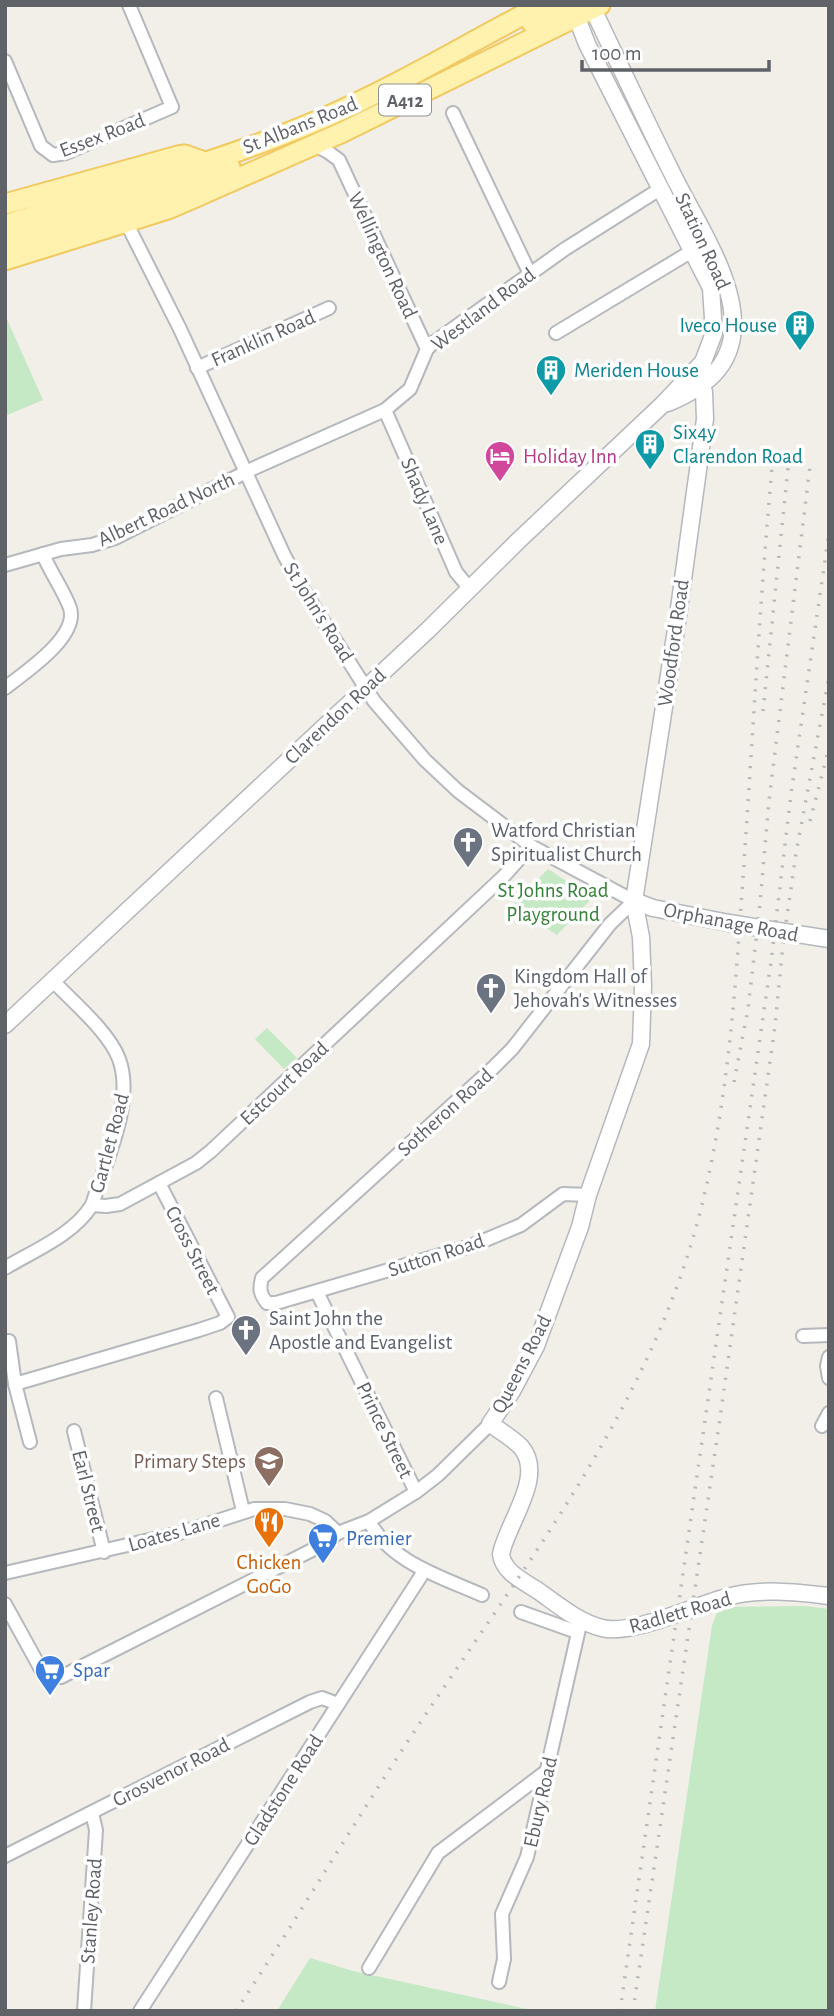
<svg xmlns="http://www.w3.org/2000/svg" width="834" height="2016" font-family="'Alegreya Sans',sans-serif">
<style>
.green{fill:#c5e8c5}
.lines{fill:none;stroke-linecap:round;stroke-linejoin:round}
.minor-casing{stroke:#b5b8bc;stroke-width:16}
.tertiary-casing{stroke:#b5b8bc;stroke-width:19}
.primary-casing{stroke:#f2c960;stroke-width:23}
.minor{stroke:#fff;stroke-width:12}
.tertiary{stroke:#fff;stroke-width:16}
.primary{stroke:#fff2af;stroke-width:19}
.rail{stroke:#b6b7b8;stroke-width:3.5;stroke-dasharray:2 9;stroke-linecap:butt}
.labels{text-anchor:middle;stroke-width:7;stroke-linejoin:round;paint-order:stroke}
.shield{fill:#fff;stroke:#8f9295;stroke-width:2}
.shield-label{font-size:19px;font-weight:bold;fill:#5f6368}
.street-label{font-size:21px;fill:#5f6368;stroke:#fff}
.culture-label{font-size:21px;fill:#0d838f;stroke:#fff;text-anchor:start}
.hotel-label{font-size:21px;fill:#b23c85;stroke:#fff;text-anchor:start}
.worship-label{font-size:21px;fill:#5b616d;stroke:#fff;text-anchor:start}
.park-label{font-size:21px;fill:#348238;stroke:#fff}
.education-label{font-size:21px;fill:#785e54;stroke:#fff;text-anchor:end}
.shop-label{font-size:21px;fill:#366cbe;stroke:#fff;text-anchor:start}
.food-label{font-size:21px;fill:#c56008;stroke:#fff}
</style>
<rect width="100%" height="100%" fill="#f1efe8"/>
<!-- green -->
<g class="green">
<polygon points="5,315 43,400 5,416"/>
<polygon points="548,869 592,898 557,935 513,905"/>
<polygon points="267,1028 297,1058 284,1069 255,1039"/>
<polygon points="805,1606 829,1609 829,2011 655,2011 712,1626 719,1607"/>
<polygon points="310,1958 353,1971 536,2011 277,2011"/>
</g>
<g class="lines">
<!-- minor casing -->
<g class="minor-casing">
<g id="minor">
<polyline points="5,61 41,146 53,155 66,153 172,107 129,5"/>
<polyline points="453,113 530,274"/>
<polyline points="313,144 328,152 339,160 427,349"/>
<path d="M 126,222 L 180,329 L 284,555 L 299,583 L 374,701 L 425,760 L 458,791 L 531,846 L 634,901 L 610,924 L 512,1049 L 494,1067 L 262,1278 C 259,1289 260,1294 267,1303 L 276,1303 L 471,1246 L 521,1225 L 563,1194 L 588,1195"/>
<polyline points="556,333 692,251"/>
<polyline points="197,368 329,308"/>
<polyline points="385,410 456,572 470,589"/>
<polyline points="5,565 61,549 92,545 115,538 252,469 385,410 410,389 427,349 433,343 565,249 660,189"/>
<path d="M 5,688 C 25,672 79,637 70,608 C 63,589 50,572 43,554"/>
<polyline points="92,1205 106,1206 120,1204 196,1163 211,1151 503,877 531,846"/>
<path d="M 5,1268 C 35,1250 73,1235 92,1205 C 105,1163 135,1102 119,1059 C 109,1032 73,1002 53,981"/>
<polyline points="317,1292 416,1492"/>
<polyline points="803,1336 829,1335"/>
<polyline points="9,1341 15,1384 30,1442"/>
<polyline points="829,1357 827,1366 829,1378"/>
<polyline points="15,1384 199,1330 220,1323 228,1317 159,1183"/>
<polyline points="216,1398 243,1511"/>
<polyline points="822,1426 829,1413"/>
<polyline points="74,1431 104,1552"/>
<path d="M 369,1521 C 391,1563 442,1577 482,1595"/>
<polyline points="5,1573 180,1533 254,1509 285,1509 310,1514 325,1521 338,1533"/>
<polyline points="5,1604 43,1673 49,1677 61,1677 320,1546 338,1533 369,1521 416,1492 438,1475 490,1424"/>
<polyline points="521,1612 577,1632"/>
<polyline points="5,1856 310,1702 322,1698 338,1704"/>
<polyline points="369,1968 438,1853 548,1770"/>
<polyline points="499,1982 504,1959 502,1914 527,1857 581,1620"/>
<polyline points="84,2011 96,1830 92,1813"/>
<polyline points="140,2011 421,1576 423,1569"/>
</g>
</g>
<!-- tertiary casing -->
<g class="tertiary-casing">
<g id="tertiary">
<path d="M 588,5 L 593,9 C 619,64 645,119 672,173 C 694,219 734,275 733,326 C 732,368 703,388 668,403"/>
<path d="M 703,362 L 701,385 L 704,392 L 705,419 L 677,623 L 634,901 L 641,937 L 643,986 L 641,1044 L 588,1195 L 580,1227 L 536,1346 L 512,1391 L 490,1424 C 501,1431 512,1438 521,1447 C 546,1476 507,1523 501,1554 C 503,1572 523,1581 537,1590 C 557,1604 578,1622 602,1628 C 631,1636 696,1605 727,1597 C 759,1588 796,1592 829,1596"/>
<polyline points="634,901 653,908 729,923 829,939"/>
<polyline points="5,1025 428,630 518,541 662,405 703,362 714,333 711,288 587,44 573,8"/>
</g>
</g>
<!-- primary casing -->
<g class="primary-casing">
<g id="primary">
<polyline points="532,23 569,5"/>
<polyline points="5,204 178,156 185,155 205,162"/>
<path d="M 5,225 C 110,191 218,163 319,120 C 396,87 468,43 542,5"/>
<polyline points="5,243 168,190 230,167"/>
<polyline points="5,260 168,209 196,197 343,132 600,5"/>
</g>
</g>
<!-- minor -->
<use href="#minor" class="minor"/>
<!-- tertiary -->
<use href="#tertiary" class="tertiary"/>
<!-- primary -->
<use href="#primary" class="primary"/>
<!-- rail -->
<g class="rail">
<polyline points="763,711 789,458"/>
<polyline points="810,821 829,748"/>
<polyline points="734,1082 748,1009 759,914 769,801 810,466"/>
<path d="M 236,2011 C 297,1919 353,1824 414,1732 C 521,1570 645,1414 697,1224 C 725,1120 734,1012 741,905 C 752,756 759,606 773,457"/>
<polyline points="620,2011 771,962 791,794 829,533"/>
<polyline points="633,2011 720,1418 775,1026 783,944 796,853 829,677"/>
</g>
</g>
<!-- icons -->
<defs>
<g id="building-pin" transform="scale(1.575)"><path d="M0 17L-7.5 6A9.5 9.5 0 1 1 7.5 6Z" fill="#0f9aa8" stroke="#fff"/><path d="M-4-6H4V6H1V3H-1V6H-4ZM-2.5-4.3h1.7v1.8h-1.7ZM.8-4.3h1.7v1.8H.8ZM-2.5-1h1.7V.8h-1.7ZM.8-1h1.7V.8H.8Z" fill="#fff"/></g>
<g id="hotel-pin" transform="scale(1.575)"><path d="M0 17L-7.5 6A9.5 9.5 0 1 1 7.5 6Z" fill="#d1479c" stroke="#fff"/><path d="M-6-4.5h1.5V1H6V5H4.5V3h-9V5H-6ZM-4 0a1.8 1.8 0 1 1 3.6 0ZM.5 0V-2.5h3Q6-2.5 6 0Z" fill="#fff"/></g>
<g id="church-pin" transform="scale(1.575)"><path d="M0 17L-7.5 6A9.5 9.5 0 1 1 7.5 6Z" fill="#6b7280" stroke="#fff"/><path d="M-1.2-6h2.4v3.5h3.3v2.4h-3.3V6h-2.4V-.1h-3.3v-2.4h3.3Z" fill="#fff"/></g>
<g id="school-pin" transform="scale(1.575)"><path d="M0 17L-7.5 6A9.5 9.5 0 1 1 7.5 6Z" fill="#8d6e63" stroke="#fff"/><path d="M0-5L7-2L0 1L-7-2ZM-4 1L0 2.5L4 1V4Q0 6-4 4Z" fill="#fff"/></g>
<g id="restaurant-pin" transform="scale(1.575)"><path d="M0 17L-7.5 6A9.5 9.5 0 1 1 7.5 6Z" fill="#e8710a" stroke="#fff"/><path d="M-5-6h1v4h1v-4h1v4h1v-4h1v5L-1.5 .5V6h-2V.5L-5-1ZM5-6V6H3V1.5H1.5Q1.5-4 5-6Z" fill="#fff"/></g>
<g id="supermarket-pin" transform="scale(1.575)"><path d="M0 17L-7.5 6A9.5 9.5 0 1 1 7.5 6Z" fill="#3f7fe0" stroke="#fff"/><path d="M-6-5.5h2.5l.6 2H6L4.5 2H-2.5L-4.4-4H-6ZM-1.5 3.2a1.3 1.3 0 1 0 .1 0ZM3 3.2a1.3 1.3 0 1 0 .1 0Z" fill="#fff"/></g>
</defs>
<g fill-rule="evenodd">
<use href="#building-pin" x="800" y="325"/>
<use href="#building-pin" x="551" y="370"/>
<use href="#building-pin" x="650" y="444"/>
<use href="#hotel-pin" x="500" y="456"/>
<use href="#church-pin" x="468" y="842"/>
<use href="#church-pin" x="491" y="988"/>
<use href="#church-pin" x="246" y="1330"/>
<use href="#school-pin" x="269" y="1461"/>
<use href="#restaurant-pin" x="269" y="1522"/>
<use href="#supermarket-pin" x="323" y="1538"/>
<use href="#supermarket-pin" x="50" y="1670"/>
</g>
<g class="labels">
<!-- shield labels -->
<rect class="shield" x="379" y="84.5" width="52" height="31" rx="5"/>
<g class="shield-label">
<text x="405" y="107">A412</text>
</g>
<!-- street labels -->
<g class="street-label">
<text transform="translate(300 125) rotate(-22)" y="7">St Albans Road</text>
<text transform="translate(102 135) rotate(-21)" y="7">Essex Road</text>
<text transform="translate(703 241) rotate(65)" y="7">Station Road</text>
<text transform="translate(383 255) rotate(65)" y="7">Wellington Road</text>
<text transform="translate(483 309) rotate(-37)" y="7">Westland Road</text>
<text transform="translate(263 338) rotate(-24)" y="7">Franklin Road</text>
<text transform="translate(425 501) rotate(67)" y="7">Shady Lane</text>
<text transform="translate(166 509) rotate(-25)" y="7">Albert Road North</text>
<text transform="translate(319 612) rotate(58)" y="7">St John's Road</text>
<text transform="translate(673 643) rotate(-82)" y="7">Woodford Road</text>
<text transform="translate(335 716) rotate(-43)" y="7">Clarendon Road</text>
<text transform="translate(731 922) rotate(11)" y="7">Orphanage Road</text>
<text transform="translate(284 1083) rotate(-43)" y="7">Estcourt Road</text>
<text transform="translate(445 1112) rotate(-42)" y="7">Sotheron Road</text>
<text transform="translate(109 1143) rotate(-75)" y="7">Gartlet Road</text>
<text transform="translate(193 1250) rotate(63)" y="7">Cross Street</text>
<text transform="translate(436 1255) rotate(-18)" y="7">Sutton Road</text>
<text transform="translate(521 1364) rotate(-63)" y="7">Queens Road</text>
<text transform="translate(385 1430) rotate(64)" y="7">Prince Street</text>
<text transform="translate(89 1491) rotate(76)" y="7">Earl Street</text>
<text transform="translate(174 1532) rotate(-16)" y="7">Loates Lane</text>
<text transform="translate(680 1612) rotate(-16)" y="7">Radlett Road</text>
<text transform="translate(171 1772) rotate(-27)" y="7">Grosvenor Road</text>
<text transform="translate(283 1790) rotate(-57)" y="7">Gladstone Road</text>
<text transform="translate(540 1802) rotate(-77)" y="7">Ebury Road</text>
<text transform="translate(91 1911) rotate(-86)" y="7">Stanley Road</text>
</g>
<!-- culture labels -->
<g class="culture-label">
<text x="777" y="332" text-anchor="end">Iveco House</text>
<text x="574" y="377">Meriden House</text>
<text x="673" y="439">Six4y<tspan x="673" dy="24">Clarendon Road</tspan></text>
</g>
<!-- hotel labels -->
<g class="hotel-label">
<text x="523" y="463">Holiday Inn</text>
</g>
<!-- worship labels -->
<g class="worship-label">
<text x="491" y="837">Watford Christian<tspan x="491" dy="24">Spiritualist Church</tspan></text>
<text x="514" y="983">Kingdom Hall of<tspan x="514" dy="24">Jehovah's Witnesses</tspan></text>
<text x="269" y="1325">Saint John the<tspan x="269" dy="24">Apostle and Evangelist</tspan></text>
</g>
<!-- park labels -->
<g class="park-label">
<text x="553" y="897">St Johns Road<tspan x="553" dy="24">Playground</tspan></text>
</g>
<!-- education labels -->
<g class="education-label">
<text x="246" y="1468">Primary Steps</text>
</g>
<!-- shop labels -->
<g class="shop-label">
<text x="346" y="1545">Premier</text>
<text x="73" y="1677">Spar</text>
</g>
<!-- food labels -->
<g class="food-label">
<text x="269" y="1569">Chicken<tspan x="269" dy="24">GoGo</tspan></text>
</g>
</g>
<!-- border -->
<rect width="834" height="2016" fill="none" stroke="#5f6368" stroke-width="14"/>
<!-- scale -->
<path d="M582 60v10h187v-10" fill="none" stroke="#5f6368" stroke-width="3.5"/>
<text x="592" y="60" font-size="21" fill="#5f6368" stroke="#ffffff" stroke-width="5" paint-order="stroke">100 m</text>
</svg>
